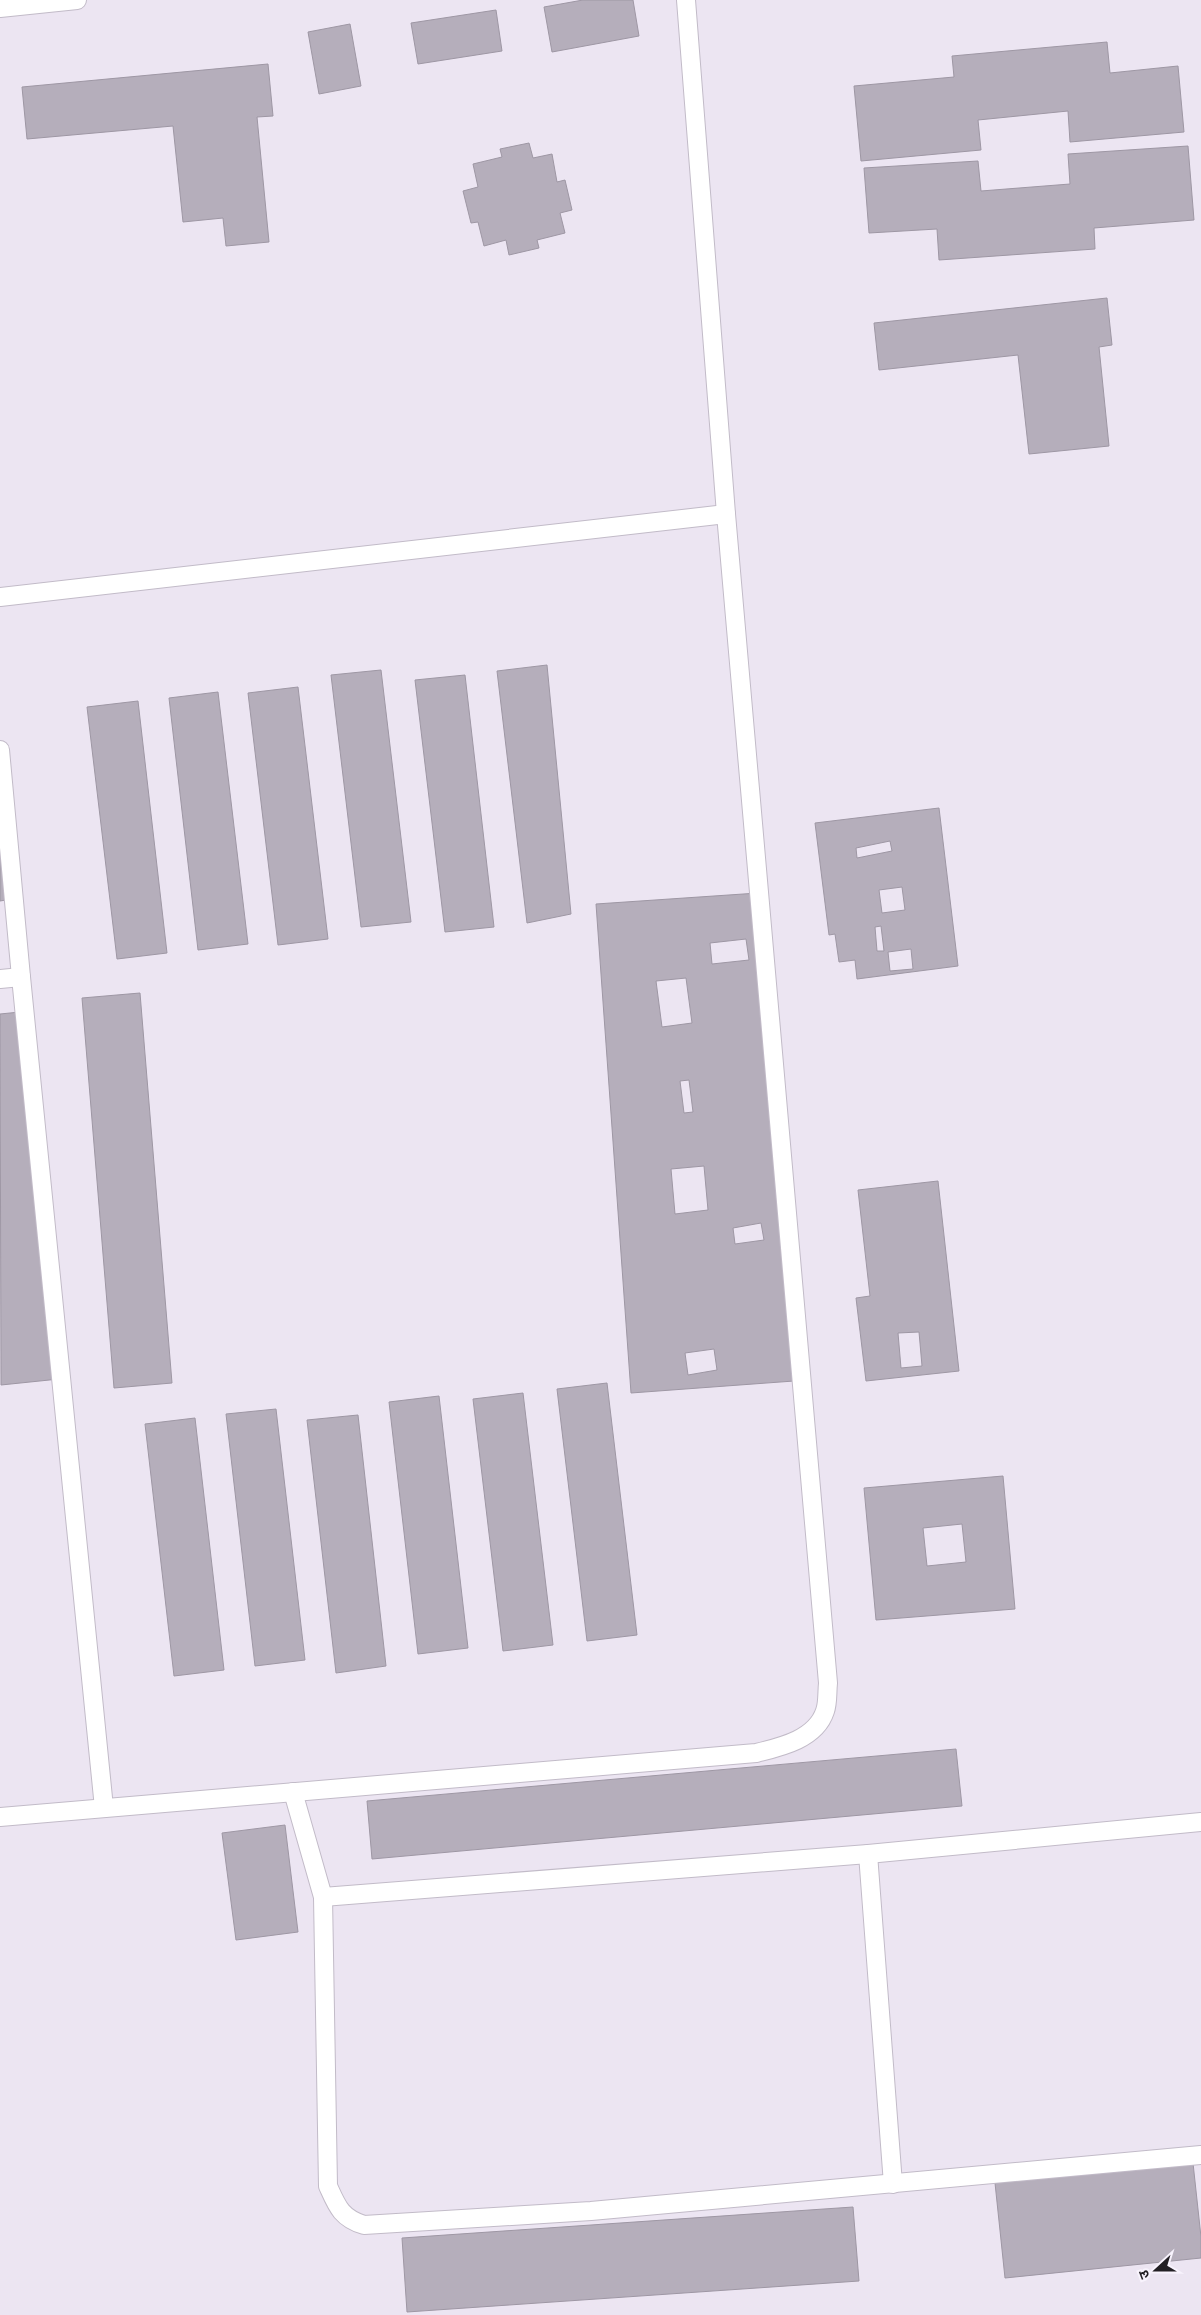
<svg xmlns="http://www.w3.org/2000/svg" width="1201" height="2315" font-family="Arial,'Noto Sans Devanagari',sans-serif">
<style>
.building{fill:#b5aebb;stroke:#9e97a4;fill-rule:evenodd}
.lines{fill:none;stroke-linecap:round;stroke-linejoin:round}
.service-casing{stroke:#c2bbc8;stroke-width:20}
.service{stroke:#fff;stroke-width:18}
</style>
<rect width="100%" height="100%" fill="#ece5f2"/>
<!-- building -->
<g class="building">
<polygon points="583,0 633,0 639,36 552,52 544,7"/>
<polygon points="496,10 502,51 418,64 411,23"/>
<polygon points="350,24 361,86 319,94 308,32"/>
<polygon points="1107,42 1110,73 1178,66 1184,132 1070,142 1068,111 978,120 981,150 861,161 854,86 954,77 952,56"/>
<polygon points="268,64 273,116 257,117 269,242 226,246 223,218 183,222 173,126 27,139 22,87"/>
<polygon points="529,143 533,158 552,154 557,182 565,180 572,210 560,213 565,233 537,240 539,248 509,255 506,240 484,246 478,222 471,223 463,191 478,187 473,164 502,157 500,149"/>
<polygon points="1188,146 1194,220 1094,228 1095,249 939,260 937,229 869,233 864,168 978,161 981,191 1070,184 1068,154"/>
<polygon points="1107,298 1112,345 1099,347 1109,446 1029,454 1018,355 879,370 874,323"/>
<polygon points="547,665 571,914 527,923 497,671"/>
<polygon points="381,670 411,922 361,927 331,675"/>
<polygon points="465,675 494,927 445,932 415,680"/>
<polygon points="298,687 328,939 278,945 248,693"/>
<polygon points="218,692 248,944 198,950 169,698"/>
<polygon points="138,701 167,953 117,959 87,707"/>
<polygon points="0,798 12,899 0,901"/>
<path d="M 939,808 L 958,966 L 857,979 L 855,960 L 839,962 L 835,934 L 829,935 L 815,823 ZM 890,841 L 892,851 L 857,858 L 856,848 ZM 902,887 L 905,910 L 882,913 L 879,890 ZM 881,926 L 884,951 L 877,951 L 875,927 ZM 911,949 L 913,969 L 890,971 L 888,952 Z"/>
<path d="M 758,893 L 794,1381 L 631,1393 L 596,904 ZM 746,939 L 749,960 L 712,964 L 710,943 ZM 686,978 L 692,1023 L 662,1027 L 656,981 ZM 689,1080 L 693,1112 L 684,1113 L 680,1081 ZM 704,1166 L 708,1210 L 675,1214 L 671,1169 ZM 761,1223 L 764,1240 L 735,1244 L 733,1228 ZM 714,1349 L 717,1370 L 688,1375 L 685,1353 Z"/>
<polygon points="140,993 172,1383 114,1388 82,998"/>
<polygon points="20,1012 59,1379 1,1385 0,1014"/>
<path d="M 938,1181 L 959,1371 L 866,1381 L 856,1298 L 870,1296 L 858,1190 ZM 919,1332 L 922,1366 L 901,1368 L 898,1333 Z"/>
<polygon points="607,1383 637,1635 587,1641 557,1389"/>
<polygon points="523,1393 553,1645 503,1651 473,1399"/>
<polygon points="439,1396 468,1648 418,1654 389,1402"/>
<polygon points="276,1409 305,1660 255,1666 226,1414"/>
<polygon points="358,1415 386,1666 336,1673 307,1420"/>
<polygon points="195,1418 224,1670 174,1676 145,1424"/>
<path d="M 1003,1476 L 1015,1609 L 876,1620 L 864,1488 ZM 962,1524 L 966,1562 L 927,1566 L 923,1528 Z"/>
<polygon points="956,1749 962,1806 372,1859 367,1801"/>
<polygon points="285,1825 298,1932 236,1940 222,1833"/>
<polygon points="1193,2163 1201,2237 1201,2258 1005,2278 995,2183"/>
<polygon points="853,2207 859,2281 407,2312 402,2238"/>
</g>
<g class="lines">
<!-- service casing -->
<g class="service-casing">
<g id="service">
<polyline points="0,8 77,0"/>
<polyline points="0,597 726,514"/>
<polyline points="0,750 21,977 104,1808"/>
<polyline points="0,979 21,977"/>
<polyline points="293,1792 323,1897 868,1854 1201,1822"/>
<path d="M 0,1817 L 756,1753 C 781,1747 816,1739 825,1711 C 828,1703 827,1692 828,1683 L 726,514 L 686,0"/>
<polyline points="868,1854 893,2184"/>
<path d="M 323,1897 L 328,2186 C 337,2206 341,2218 364,2225 L 591,2211 L 1201,2155"/>
</g>
</g>
<!-- service -->
<use href="#service" class="service"/>
</g>
<!-- north arrow -->
<g transform="translate(1156 2270) rotate(249)" stroke="#f8f3fd" stroke-width="4" paint-order="stroke">
<path d="M0-4L9 19L0 12L-9 19Z" fill="#221f24"/>
<text y="-8" font-size="14" font-weight="bold" text-anchor="middle" fill="#221f24">उ</text>
</g>
</svg>
